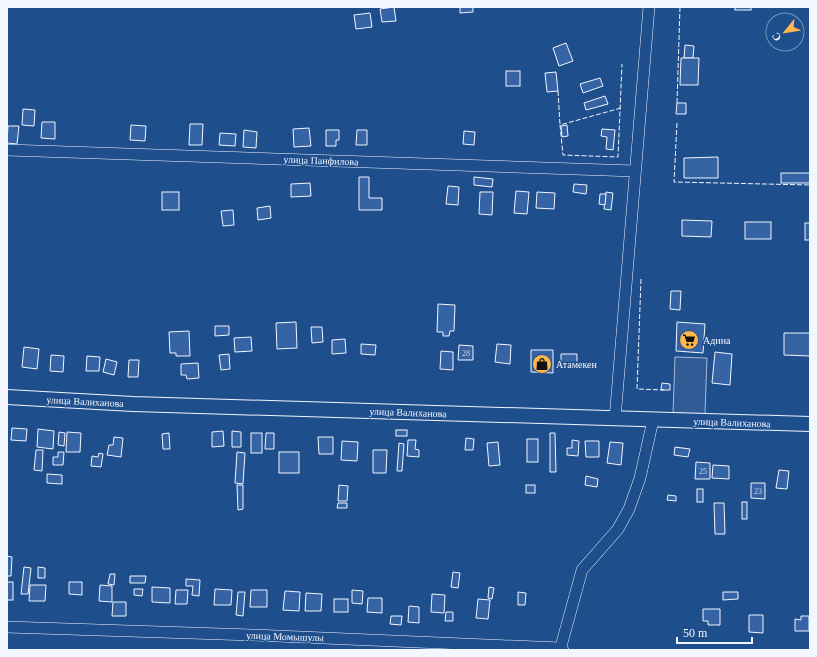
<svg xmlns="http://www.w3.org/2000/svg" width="817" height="657" font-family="Georgia,serif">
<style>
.built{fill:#305b95;stroke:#a8bbd7}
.building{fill:#3563a3;stroke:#f2f6ff}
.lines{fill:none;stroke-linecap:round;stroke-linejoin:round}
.minor-casing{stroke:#f2f6ff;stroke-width:12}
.major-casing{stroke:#f2f6ff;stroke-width:16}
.minor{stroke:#1f4e8c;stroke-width:11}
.major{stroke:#1f4e8c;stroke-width:14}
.fence{stroke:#f2f6ff;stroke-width:1;stroke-dasharray:5 2;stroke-linecap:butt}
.labels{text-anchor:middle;stroke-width:3;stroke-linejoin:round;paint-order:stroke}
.number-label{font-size:8px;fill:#c3d1e8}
.street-label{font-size:10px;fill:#f2f6ff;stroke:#1f4e8c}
.poi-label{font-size:10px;fill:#f2f6ff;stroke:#1f4e8c;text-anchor:start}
</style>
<rect width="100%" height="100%" fill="#1f4e8c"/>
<!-- built -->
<polygon class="built" points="675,357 707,358 705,414 673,413"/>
<!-- building -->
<g class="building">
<polygon points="394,7 396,21 382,22 380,9"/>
<polygon points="460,7 473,7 473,12 460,13"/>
<rect x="735" y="7" width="16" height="3"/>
<polygon points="370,13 372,27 356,29 354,15"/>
<polygon points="566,43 573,61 559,66 553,48"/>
<polygon points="685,45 694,46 693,58 684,58"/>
<polygon points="681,58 699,58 698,85 680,85"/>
<rect x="506" y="71" width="14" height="15"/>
<polygon points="556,72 558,91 547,92 545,73"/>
<polygon points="600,78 603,86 583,93 580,84"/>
<polygon points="605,96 608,104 586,110 584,103"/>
<polygon points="677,103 686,103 686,114 676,114"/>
<polygon points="23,109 35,110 34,126 22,125"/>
<polygon points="42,122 55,122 55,139 41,138"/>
<polygon points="190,124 203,124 202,145 189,145"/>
<polygon points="131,125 146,126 145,141 130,140"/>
<polygon points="567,125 568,136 562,137 561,126"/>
<polygon points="8,126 19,126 17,144 7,143"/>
<polygon points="309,128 311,146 294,147 293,129"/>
<polygon points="602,129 615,130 613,150 606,149 607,137 601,136"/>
<polygon points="244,130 257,132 256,148 243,147"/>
<polygon points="326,130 339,130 339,140 336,140 336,146 326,146"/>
<polygon points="357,130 367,130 367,145 356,145"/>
<polygon points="464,131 475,132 474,145 463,144"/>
<polygon points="220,133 236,134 235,146 219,145"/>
<polygon points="718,157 718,178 684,178 684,158"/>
<rect x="781" y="173" width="29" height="10"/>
<polygon points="359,177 369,177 369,198 382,198 382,210 359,210"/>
<polygon points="474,177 493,179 492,187 474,185"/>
<polygon points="310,183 311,196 291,197 291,184"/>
<polygon points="574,184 587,185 586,194 573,192"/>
<polygon points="448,186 459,187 458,205 446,204"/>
<polygon points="516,191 529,192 527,214 514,213"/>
<rect x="162" y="192" width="17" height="18"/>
<polygon points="480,192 493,192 492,215 479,214"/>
<polygon points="537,192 555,193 554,209 536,208"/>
<polygon points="606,192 613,193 611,210 604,209"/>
<polygon points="600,194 606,194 605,205 599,204"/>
<polygon points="270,206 271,218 258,220 257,208"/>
<polygon points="233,210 234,225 223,226 221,211"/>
<polygon points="682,220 712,221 711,237 682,236"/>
<rect x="745" y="222" width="26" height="17"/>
<rect x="805" y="223" width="5" height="17"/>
<polygon points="671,291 681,291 680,310 670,309"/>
<polygon points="438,304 455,305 454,331 450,331 449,336 443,336 443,332 437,332"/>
<polygon points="296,322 297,348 277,349 276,323"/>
<polygon points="677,322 705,324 703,353 676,351"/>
<polygon points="215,326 229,326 229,335 215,336"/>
<polygon points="311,327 322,327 323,342 312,343"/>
<polygon points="189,331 190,356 176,356 176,353 170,353 169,332"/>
<polygon points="784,333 810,333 810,356 784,355"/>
<polygon points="251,337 252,351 235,352 234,338"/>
<polygon points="345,339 346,353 332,354 332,340"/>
<polygon points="361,344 376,345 375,355 361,354"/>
<polygon points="497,344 511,345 510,364 495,362"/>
<polygon points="459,345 473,346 473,360 458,360"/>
<polygon points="24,347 39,349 37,369 22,367"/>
<polygon points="531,350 553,350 553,373 531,372"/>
<polygon points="441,351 453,352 453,370 440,369"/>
<polygon points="715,352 732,354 730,385 712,383"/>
<polygon points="229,354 230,369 221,370 219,355"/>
<polygon points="561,354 577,354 577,368 561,367"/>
<polygon points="51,355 64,356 63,372 50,371"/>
<polygon points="87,356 100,357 99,371 86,371"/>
<polygon points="106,359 117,362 114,375 103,372"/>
<polygon points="129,360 139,360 138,377 128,377"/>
<polygon points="198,363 199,378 187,379 186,375 181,375 181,364"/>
<polygon points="662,383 670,384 670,390 661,390"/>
<polygon points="12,428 27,429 26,441 11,440"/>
<polygon points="38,429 54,431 53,449 37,447"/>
<rect x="396" y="430" width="11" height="6"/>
<polygon points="223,431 224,446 212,447 212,432"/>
<polygon points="232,431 241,432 241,447 232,447"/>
<polygon points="59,432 65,433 64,446 58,445"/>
<polygon points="67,432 81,433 80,452 66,452"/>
<polygon points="169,433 170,449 163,449 162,434"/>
<rect x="251" y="433" width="11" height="20"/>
<polygon points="266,433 274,433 274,449 265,449"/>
<polygon points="550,433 555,433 556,472 550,472"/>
<polygon points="114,437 123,438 121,457 107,455 109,445 113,445"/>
<polygon points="318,437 333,437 333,454 319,454"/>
<polygon points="466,438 474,439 473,450 465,450"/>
<rect x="527" y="439" width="11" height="23"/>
<polygon points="408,440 416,440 415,449 419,450 419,457 407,456"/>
<polygon points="572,440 579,441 578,456 567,455 567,448 572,448"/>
<polygon points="342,441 358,442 357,461 341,460"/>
<polygon points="585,441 599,441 599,457 586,457"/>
<polygon points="498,442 500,465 489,466 487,443"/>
<polygon points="610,442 623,443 621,465 607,463"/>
<polygon points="399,443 404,444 402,471 397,471"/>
<polygon points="675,447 690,449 688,457 674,455"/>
<polygon points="36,450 43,450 42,471 34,470"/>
<polygon points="373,450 387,450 386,473 373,473"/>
<polygon points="58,452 64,452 63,465 53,465 53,457 58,457"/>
<polygon points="237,452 245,453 243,484 235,483"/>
<rect x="279" y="452" width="20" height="21"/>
<polygon points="99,453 103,454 101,467 91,466 92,456 98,457"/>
<polygon points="696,462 710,463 710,479 695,479"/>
<polygon points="713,465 729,466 729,479 712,478"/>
<polygon points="779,470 789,471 787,489 776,488"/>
<polygon points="47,474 62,475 62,484 47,483"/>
<polygon points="586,476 598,479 597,487 585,485"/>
<polygon points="751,483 765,483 765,499 751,498"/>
<polygon points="237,485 243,485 243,509 238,510"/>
<polygon points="339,485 348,486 347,501 338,501"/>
<rect x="526" y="485" width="9" height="8"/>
<rect x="697" y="489" width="6" height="13"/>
<polygon points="668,495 676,496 676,501 667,500"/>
<rect x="742" y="502" width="5" height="17"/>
<polygon points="338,503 347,503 347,508 337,508"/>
<polygon points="714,503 724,503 725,534 715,534"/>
<polygon points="7,556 12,557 11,576 7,576"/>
<polygon points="24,567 31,568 28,594 21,594"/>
<polygon points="38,567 45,568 45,578 38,578"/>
<polygon points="453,572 460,573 458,588 451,587"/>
<polygon points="110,574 115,574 114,585 108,584"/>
<polygon points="130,576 146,576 145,583 130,583"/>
<polygon points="186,579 200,580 199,596 192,595 193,586 186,586"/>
<rect x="7" y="582" width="6" height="18"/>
<polygon points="69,582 82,582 82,595 69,594"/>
<polygon points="30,585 46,585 45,601 29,601"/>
<polygon points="100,585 112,586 112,602 99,601"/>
<polygon points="152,587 170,588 170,603 152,602"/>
<polygon points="489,587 494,588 492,599 488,598"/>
<polygon points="134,589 143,589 142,596 134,595"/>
<polygon points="215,589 232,590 231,605 214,605"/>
<polygon points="176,590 188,590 187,604 175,604"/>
<polygon points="251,590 267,590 267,607 250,607"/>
<polygon points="352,590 363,591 362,604 352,603"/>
<polygon points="285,591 300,592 299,611 283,610"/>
<polygon points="238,592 245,592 243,616 236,615"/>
<polygon points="518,592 526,593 525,605 518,605"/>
<polygon points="723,592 738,592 738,599 723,600"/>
<polygon points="306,593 322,594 321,611 305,611"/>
<polygon points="432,594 445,595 444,613 431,612"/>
<polygon points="368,598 382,598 382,613 367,612"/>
<rect x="334" y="599" width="14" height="13"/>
<polygon points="478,599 490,600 488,619 476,618"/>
<polygon points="113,602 126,602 126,616 112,616"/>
<polygon points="409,606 419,607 419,623 408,622"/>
<polygon points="703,609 720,609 720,625 708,625 708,621 703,621"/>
<polygon points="446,612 453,612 453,621 445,621"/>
<polygon points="749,615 763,615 763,633 749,632"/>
<polygon points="391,616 402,616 401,625 390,624"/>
<polygon points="801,616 809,616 809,631 795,631 795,619 801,620"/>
</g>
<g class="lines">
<!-- minor casing -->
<g class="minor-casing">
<g id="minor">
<polyline points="7,150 635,171"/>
<polyline points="615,419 649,7"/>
<polyline points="7,627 252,635 560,648 563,650"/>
<polyline points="560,650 582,570 618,529 629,509 640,478 653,420"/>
</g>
</g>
<!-- major casing -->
<g class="major-casing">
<polyline id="major" points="7,397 133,404 810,424"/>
</g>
<!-- minor -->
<use href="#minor" class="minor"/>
<!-- major -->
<use href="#major" class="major"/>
<!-- fence -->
<g class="fence">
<polyline points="558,91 560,125"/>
<polyline points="677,103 680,7"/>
<polyline points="621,108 560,125 563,155 618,157 622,64"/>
<polyline points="677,123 674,182 810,185"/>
<polyline points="641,279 637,389 664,390"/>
</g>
</g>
<!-- icons -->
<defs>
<g id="supermarket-disc" transform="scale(1)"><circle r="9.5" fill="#ffb74d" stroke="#1f4e8c"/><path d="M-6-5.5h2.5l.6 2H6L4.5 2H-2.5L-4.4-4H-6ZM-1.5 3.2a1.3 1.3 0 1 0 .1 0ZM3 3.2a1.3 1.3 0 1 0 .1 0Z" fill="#111"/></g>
<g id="shop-disc" transform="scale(1)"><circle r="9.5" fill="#ffb74d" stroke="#1f4e8c"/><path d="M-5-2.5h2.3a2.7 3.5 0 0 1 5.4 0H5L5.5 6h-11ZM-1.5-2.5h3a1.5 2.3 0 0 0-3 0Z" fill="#111"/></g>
</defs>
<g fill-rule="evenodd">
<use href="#supermarket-disc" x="689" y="340"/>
<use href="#shop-disc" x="542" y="364"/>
</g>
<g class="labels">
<!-- number labels -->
<g class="number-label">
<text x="466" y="356">28</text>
<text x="703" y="474">25</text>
<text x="758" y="494">23</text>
</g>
<!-- street labels -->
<g class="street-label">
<text transform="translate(321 160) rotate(2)" y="4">улица Панфилова</text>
<text transform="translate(85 401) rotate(3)" y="4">улица Валиханова</text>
<text transform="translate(408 412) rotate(2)" y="4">улица Валиханова</text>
<text transform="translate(732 422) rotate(2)" y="4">улица Валиханова</text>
<text transform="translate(285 636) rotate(2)" y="4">улица Момышулы</text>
</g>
<!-- poi labels -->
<g class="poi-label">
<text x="703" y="344">Адина</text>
<text x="556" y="368">Атамекен</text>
</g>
</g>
<!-- border -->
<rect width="817" height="657" fill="none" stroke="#f2f6ff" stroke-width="16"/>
<!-- north arrow -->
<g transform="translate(785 32) rotate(240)"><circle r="19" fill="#1f4e8c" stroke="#7391ba"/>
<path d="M0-3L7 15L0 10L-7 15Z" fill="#ffb74d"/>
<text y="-6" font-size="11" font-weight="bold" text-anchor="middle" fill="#f2f6ff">С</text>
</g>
<!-- scale -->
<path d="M677 637v6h75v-6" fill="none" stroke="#f2f6ff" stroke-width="2"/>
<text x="683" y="637" font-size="12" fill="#f2f6ff" stroke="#1f4e8c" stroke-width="3" paint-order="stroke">50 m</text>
</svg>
